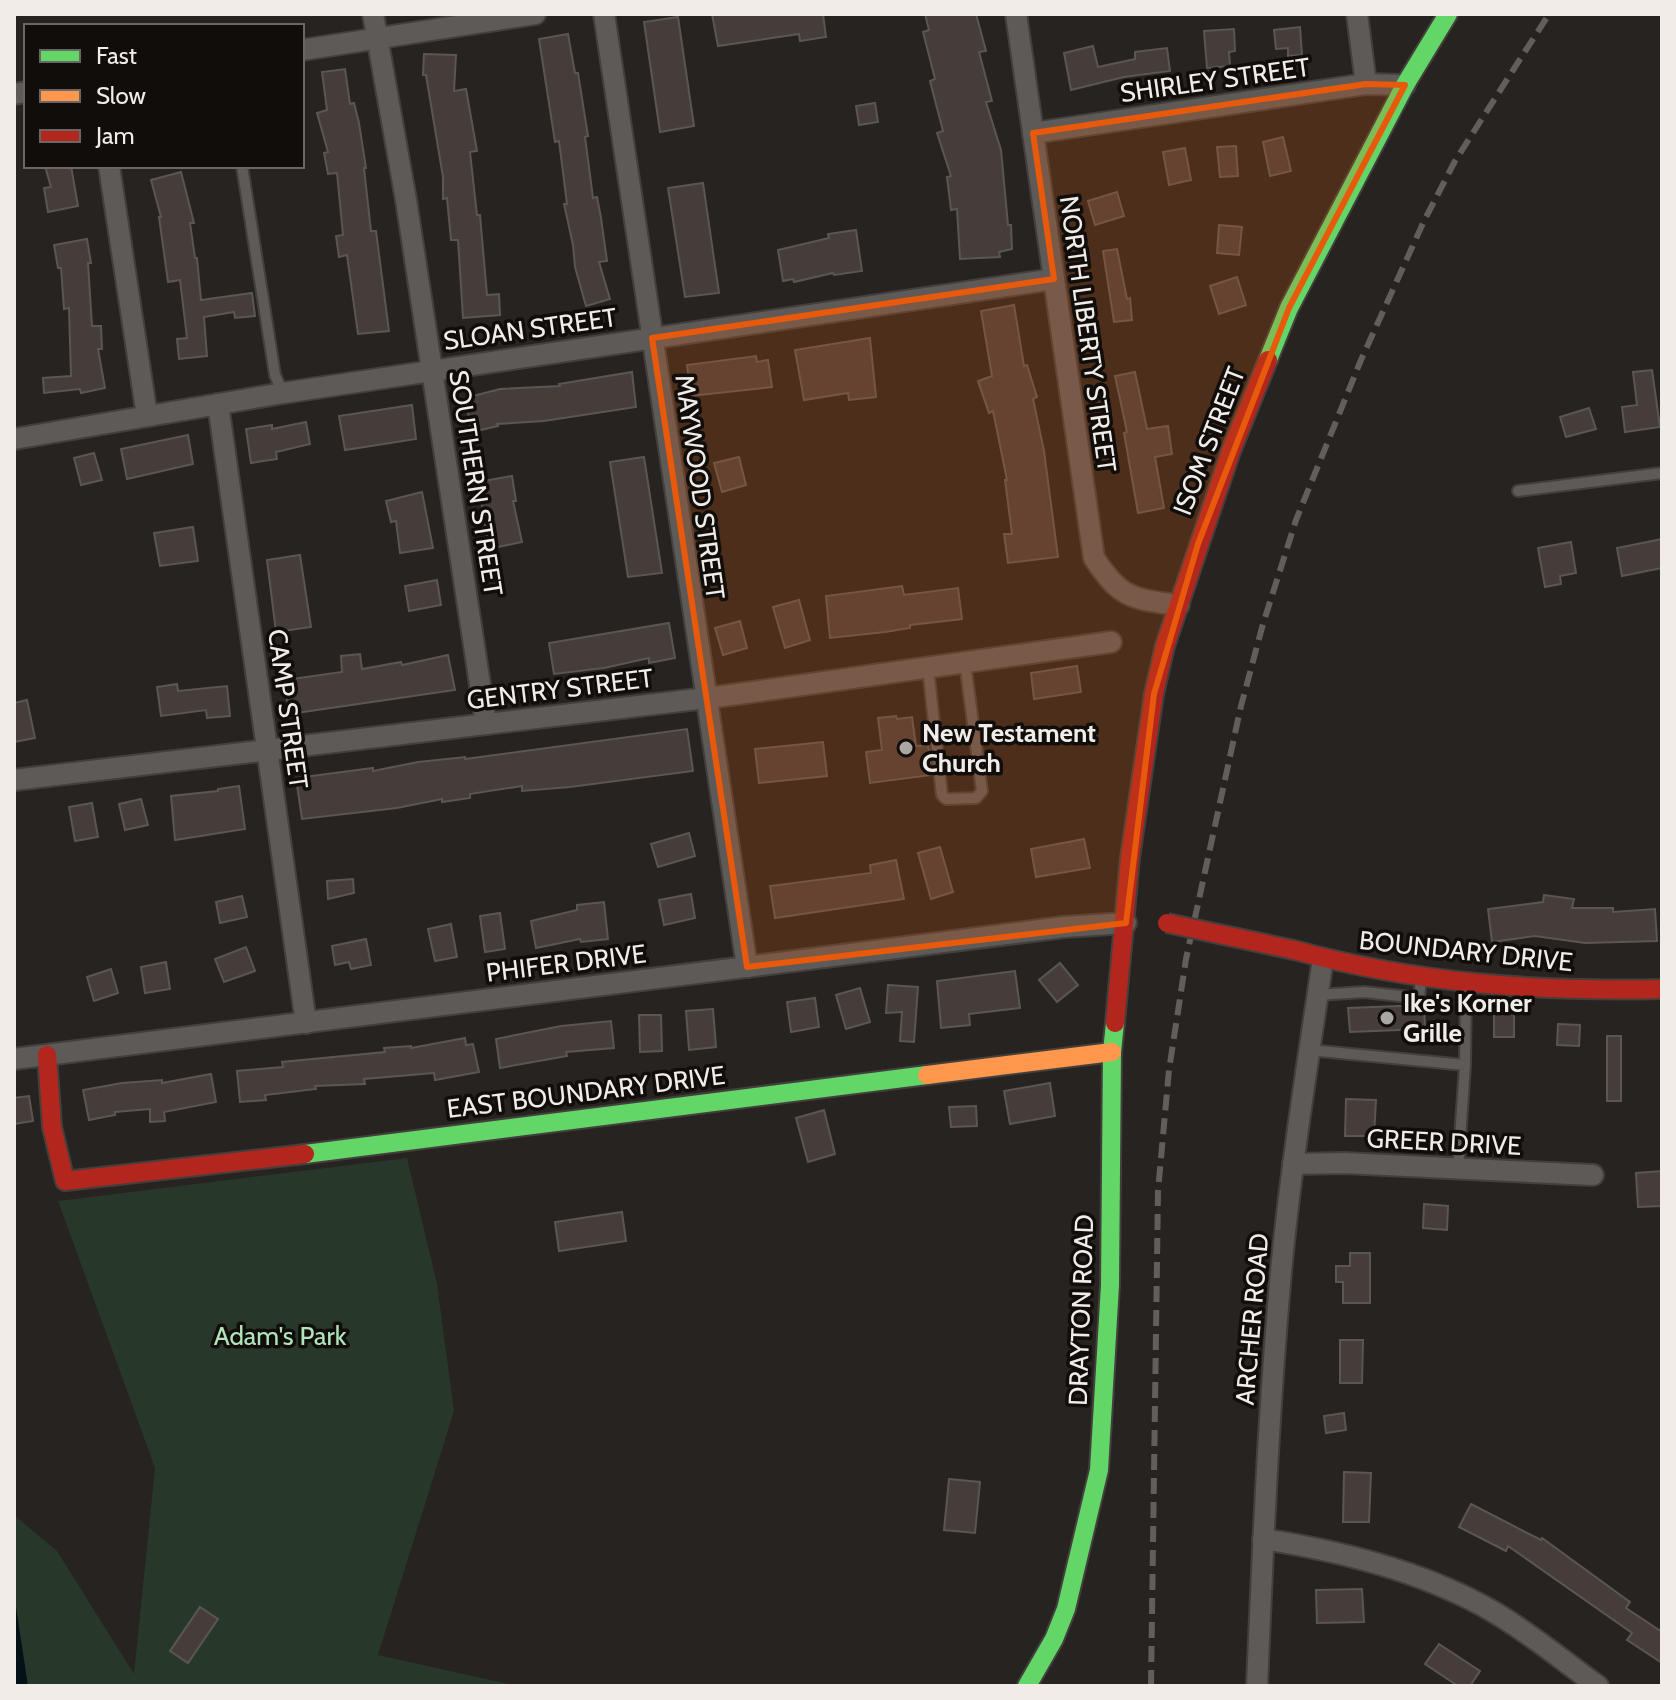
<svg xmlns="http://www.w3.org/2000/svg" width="1676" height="1700" font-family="Cabin,sans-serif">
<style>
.green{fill:#27372a}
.water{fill:#041117}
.building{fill:#463d3a;stroke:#595654;stroke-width:2}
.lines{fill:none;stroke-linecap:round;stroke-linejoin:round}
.lane-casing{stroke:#423f3d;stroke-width:14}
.street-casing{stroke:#423f3d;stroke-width:24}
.fast-casing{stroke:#423f3d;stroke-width:22}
.slow-casing{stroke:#423f3d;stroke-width:22}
.jam-casing{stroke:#423f3d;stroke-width:22}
.lane{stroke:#5e5a58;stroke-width:10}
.street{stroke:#5e5a58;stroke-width:20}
.fast{stroke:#63d668;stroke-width:18}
.slow{stroke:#ff974d;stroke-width:18}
.jam{stroke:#b3261e;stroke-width:18}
.rail{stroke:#625e5c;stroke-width:6;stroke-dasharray:16 8;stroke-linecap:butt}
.jam-bridge-casing{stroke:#423f3d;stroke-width:22;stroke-linecap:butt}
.jam-bridge{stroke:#b3261e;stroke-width:18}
.marked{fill:#e8590c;fill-opacity:0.2;stroke:#e8590c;stroke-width:6;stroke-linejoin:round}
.poi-dot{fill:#aaa6a2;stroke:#100d0a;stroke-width:3}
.labels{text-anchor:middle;stroke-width:7;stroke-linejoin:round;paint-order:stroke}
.street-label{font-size:26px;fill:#f1ece8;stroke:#100d0a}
.poi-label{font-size:26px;font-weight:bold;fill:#f1ece8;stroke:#100d0a;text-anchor:start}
.park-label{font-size:26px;fill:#b1e4bb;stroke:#100d0a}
</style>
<rect width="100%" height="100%" fill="#272320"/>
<!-- green -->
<polygon class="green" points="407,1158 437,1284 454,1411 378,1655 518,1686 14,1686 14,1515 57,1551 134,1674 155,1468 58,1201"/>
<!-- water -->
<polygon class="water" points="14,1594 28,1686 14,1686"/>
<!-- building -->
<g class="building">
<polygon points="712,14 823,14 826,37 800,41 799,34 718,46"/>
<polygon points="925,14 976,14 986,51 979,52 992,101 986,102 1001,150 1008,225 1011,225 1012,249 999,252 1000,257 960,259 957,209 951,210 947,177 951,176 937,133 943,131 930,81 935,79 923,32 929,30"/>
<polygon points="678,17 694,126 660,132 644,22"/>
<polygon points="1300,27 1302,55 1288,56 1288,48 1276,49 1274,30"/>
<polygon points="1234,29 1235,51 1229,52 1230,66 1207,68 1204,31"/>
<polygon points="568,34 575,73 578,73 588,136 585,137 593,198 597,197 601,218 607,261 599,262 610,299 586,306 575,267 573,245 564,204 567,204 559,141 555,142 539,39"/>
<polygon points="1093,46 1098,67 1135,59 1135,52 1167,48 1170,71 1124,77 1071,90 1064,53"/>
<polygon points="424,54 456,55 454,91 466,89 477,151 470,152 477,215 480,215 487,295 499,294 500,315 463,318 458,240 451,240 447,198 443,199 443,177 426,75 423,75"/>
<polygon points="345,69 350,104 354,103 359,123 366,168 364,168 371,231 376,231 389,331 358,334 347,255 339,257 336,236 343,235 337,173 328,174 324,153 328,152 317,113 327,110 322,72"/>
<polygon points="875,103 878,122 859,125 856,106"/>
<polygon points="1283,137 1291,171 1270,176 1263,142"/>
<polygon points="1236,146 1238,176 1220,177 1217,147"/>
<polygon points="1185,148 1191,180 1169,185 1163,152"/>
<polygon points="45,166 71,166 78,206 48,212 44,188 51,187"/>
<polygon points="181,172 194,223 190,223 195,258 197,258 201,300 252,293 255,316 235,318 234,312 204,317 207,356 179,359 177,339 187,338 180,280 168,282 159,217 161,217 151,180"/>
<polygon points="703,183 719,293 685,297 668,188"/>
<polygon points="1117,192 1124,216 1095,225 1088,201"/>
<polygon points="1219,225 1242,227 1239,255 1217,253"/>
<polygon points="856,230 862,271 834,275 833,273 794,282 793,279 783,281 778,250 829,238 828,234"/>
<polygon points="87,239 91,263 88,263 92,326 101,326 102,349 98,349 105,388 81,393 80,389 44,393 43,378 71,376 69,308 64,309 61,268 58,268 54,245"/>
<polygon points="1117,249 1127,299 1130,298 1132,320 1114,322 1103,251"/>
<polygon points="1237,277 1246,305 1219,314 1210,286"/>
<polygon points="1014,305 1024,366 1027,365 1037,397 1033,399 1044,451 1058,557 1008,563 1004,534 1012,534 1005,480 1007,480 993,411 989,413 978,381 992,376 981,311"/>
<polygon points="870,338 876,397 849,400 848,393 804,400 795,350"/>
<polygon points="756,356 757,362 768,360 772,387 691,396 687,365"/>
<polygon points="1652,370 1660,427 1625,432 1622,407 1637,405 1633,372"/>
<polygon points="632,372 636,407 544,421 497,424 498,426 472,432 465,398 500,389 560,386 559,384"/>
<polygon points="1135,372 1147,429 1168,426 1172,454 1155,457 1164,508 1138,513 1124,433 1127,432 1115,376"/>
<polygon points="412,405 416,439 345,450 339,416"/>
<polygon points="1589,408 1596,429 1566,437 1560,417"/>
<polygon points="306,422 310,444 276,452 277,459 251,463 246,429 272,425 272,429"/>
<polygon points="188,435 193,464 127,479 121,449"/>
<polygon points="94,453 102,480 81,485 74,458"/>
<polygon points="644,457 662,573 628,577 610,462"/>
<polygon points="739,457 746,485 722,492 714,463"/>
<polygon points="512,476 516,501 513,501 522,542 489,549 478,482"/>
<polygon points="422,492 433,548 400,553 396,521 391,522 386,501"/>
<polygon points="193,527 198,561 160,566 154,533"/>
<polygon points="1662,539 1662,568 1622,576 1617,548"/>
<polygon points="1571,542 1576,573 1560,576 1561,584 1545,587 1538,548"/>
<polygon points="300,555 311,627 276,632 267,560"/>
<polygon points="437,580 441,605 409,611 405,586"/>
<polygon points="902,586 904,595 958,588 962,619 910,625 910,628 885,632 830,638 826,596"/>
<polygon points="799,600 810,640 785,648 773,607"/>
<polygon points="740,621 747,648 723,655 715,628"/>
<polygon points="669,623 675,658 649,663 649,658 604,668 554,674 549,643"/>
<polygon points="360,654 362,669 401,662 402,665 448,655 455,690 289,714 284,680 342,672 341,656"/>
<polygon points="1077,666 1081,692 1034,699 1031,673"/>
<polygon points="177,684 178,691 227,686 230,716 207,718 206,710 161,716 157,687"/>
<polygon points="27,700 35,738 14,742 14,703"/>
<polygon points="896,716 897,719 912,717 916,746 928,745 932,775 870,783 866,752 882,750 878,718"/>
<polygon points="687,729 693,771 570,787 522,791 522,786 470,794 470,798 442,802 442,799 397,808 302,819 296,778 373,768 373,771 418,762 465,757 465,759"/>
<polygon points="823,742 827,776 759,783 755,749"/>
<polygon points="239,786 245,829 175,840 171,796 218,791 218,789"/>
<polygon points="141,799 148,825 125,830 119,804"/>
<polygon points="92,803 98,837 75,841 69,807"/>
<polygon points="689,833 695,856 658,867 651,844"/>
<polygon points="1084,839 1090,868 1036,877 1031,849"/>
<polygon points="940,847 953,892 931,899 918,853"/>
<polygon points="896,860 904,899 775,918 770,886 871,873 870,865"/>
<polygon points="353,879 354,893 328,899 327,881"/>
<polygon points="691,894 695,918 664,925 659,900"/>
<polygon points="1544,895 1574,899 1572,908 1613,908 1613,912 1655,909 1657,941 1585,943 1535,936 1492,942 1488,909 1543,902"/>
<polygon points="242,896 247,917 220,923 216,902"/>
<polygon points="604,902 608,939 581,942 580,939 536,948 531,921 577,910 577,905"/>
<polygon points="500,913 505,949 485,952 480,916"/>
<polygon points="451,924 457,957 435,961 428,929"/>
<polygon points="366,939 371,965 351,969 349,962 335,965 332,946"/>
<polygon points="246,947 255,971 224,982 215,959"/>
<polygon points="166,962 170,989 145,993 141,967"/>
<polygon points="1060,963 1078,985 1057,1002 1039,980"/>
<polygon points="111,969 118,993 94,1001 87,977"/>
<polygon points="1015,971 1020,1008 969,1014 970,1025 941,1028 937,981"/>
<polygon points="888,985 918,987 914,1042 900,1041 902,1012 886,1013"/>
<polygon points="860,988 870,1022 846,1029 836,995"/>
<polygon points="815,998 819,1027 791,1032 787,1002"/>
<polygon points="1424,1005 1425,1029 1350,1032 1348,1008"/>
<rect x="1494" y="1007" width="20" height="30"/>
<polygon points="713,1009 716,1047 689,1050 686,1011"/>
<polygon points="639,1015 661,1015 662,1051 640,1052"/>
<polygon points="611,1021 614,1048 566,1052 567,1056 500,1068 496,1039 561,1026"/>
<polygon points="1558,1024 1580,1025 1579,1046 1557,1045"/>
<rect x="1607" y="1036" width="14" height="65"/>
<polygon points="465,1038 466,1045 473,1044 479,1072 435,1080 434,1073 364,1079 365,1084 315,1086 316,1089 265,1095 266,1100 240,1102 237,1071 283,1067 282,1062 385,1052 384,1048 411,1046 411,1048"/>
<polygon points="211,1074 216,1102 164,1112 165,1121 150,1122 150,1109 115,1112 115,1115 89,1120 83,1090 122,1083 162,1080 162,1083"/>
<polygon points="1050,1083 1055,1116 1010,1124 1004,1091"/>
<polygon points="29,1096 33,1121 14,1124 14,1098"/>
<polygon points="1346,1099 1376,1100 1374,1136 1345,1136"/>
<polygon points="976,1106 977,1126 951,1127 949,1107"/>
<polygon points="824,1110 835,1154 808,1162 796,1118"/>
<polygon points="1662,1171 1662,1206 1638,1207 1636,1173"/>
<polygon points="1424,1204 1448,1206 1447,1230 1423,1228"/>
<polygon points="622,1212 626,1241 559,1251 555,1222"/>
<polygon points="1350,1253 1370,1253 1370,1303 1343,1303 1343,1282 1336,1282 1336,1266 1350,1266"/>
<polygon points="1340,1340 1363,1340 1362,1383 1340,1383"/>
<polygon points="1344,1413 1346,1430 1326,1433 1324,1416"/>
<polygon points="1344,1472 1371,1473 1369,1522 1343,1522"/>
<polygon points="949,1479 980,1482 975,1533 944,1530"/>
<polygon points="1471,1504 1541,1540 1542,1538 1630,1602 1626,1608 1662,1632 1662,1663 1627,1640 1632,1633 1508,1546 1506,1551 1459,1527"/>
<polygon points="1362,1589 1364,1622 1317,1623 1316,1590"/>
<polygon points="200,1607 218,1619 188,1663 170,1651"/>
<polygon points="1439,1644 1480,1671 1470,1686 1458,1686 1425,1664"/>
</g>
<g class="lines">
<!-- lane casing -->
<g class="lane-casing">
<g id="lane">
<polyline points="242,166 275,375 283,393"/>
<polyline points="1518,491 1662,473"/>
<polyline points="928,668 942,795 946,799 976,798 982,791 965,663"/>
<polyline points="1318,995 1364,992 1419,998 1421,979"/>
<polyline points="1309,1050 1465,1065 1458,1169"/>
<polyline points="1465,1065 1466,987"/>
</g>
</g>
<!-- street casing -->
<g class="street-casing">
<g id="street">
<polyline points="373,14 406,200 486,724"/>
<polyline points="604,14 747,967"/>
<path d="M 1016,14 L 1094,558 C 1121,599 1132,599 1179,605"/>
<polyline points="1357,14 1366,84"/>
<polyline points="302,50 535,14"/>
<polyline points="14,94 26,92"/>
<polyline points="1033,133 1366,84 1405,85"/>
<polyline points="109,166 147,416"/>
<polyline points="218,404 306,1023"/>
<polyline points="14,439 283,393 1054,279"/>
<polyline points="14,780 723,696 1111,642"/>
<polyline points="14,1059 1064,927 1126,923"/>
<polyline points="1293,1164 1344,1163 1593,1175"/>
<path d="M 1263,1539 C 1341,1551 1423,1571 1492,1611 C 1529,1632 1563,1661 1598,1686"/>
<path d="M 1257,1686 C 1263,1544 1269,1402 1282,1261 C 1292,1160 1308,1060 1323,959"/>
</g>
</g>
<!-- fast casing -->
<g class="fast-casing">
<g id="fast">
<polyline points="1268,360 1289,308 1405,85 1448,14"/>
<polyline points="305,1154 927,1075"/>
<polyline points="1027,1686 1054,1639 1066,1609 1099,1470 1110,1285 1112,1052 1115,1023"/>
</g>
</g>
<!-- slow casing -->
<g class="slow-casing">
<polyline id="slow" points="927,1075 1112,1052"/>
</g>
<!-- jam casing -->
<g class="jam-casing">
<g id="jam">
<path d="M 1294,950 C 1415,983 1537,992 1662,989"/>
<polyline points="1115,1023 1130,858 1154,694 1165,646 1231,451 1268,360"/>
<polyline points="47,1055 52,1127 65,1181 305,1154"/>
</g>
</g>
<!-- lane -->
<use href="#lane" class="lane"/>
<!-- street -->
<use href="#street" class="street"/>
<!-- fast -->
<use href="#fast" class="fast"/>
<!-- slow -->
<use href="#slow" class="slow"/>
<!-- jam -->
<use href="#jam" class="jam"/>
<!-- rail -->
<polyline class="rail" points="1151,1686 1158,1191 1169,1070 1186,959 1241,706 1263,624 1296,520 1361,360 1424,221 1455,161 1549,14"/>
<!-- jam-bridge casing -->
<g class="jam-bridge-casing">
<polyline id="jam-bridge" points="1167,923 1294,950"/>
</g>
<!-- jam-bridge -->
<use href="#jam-bridge" class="jam-bridge"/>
</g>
<!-- marked area -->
<path class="marked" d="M 1366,84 L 1405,85 L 1289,308 L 1198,544 L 1154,694 L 1126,923 L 747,967 L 652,338 L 1054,279 L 1033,133 Z"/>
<!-- markers -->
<g class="poi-dot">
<circle cx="906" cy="748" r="8"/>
<circle cx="1387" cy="1018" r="8"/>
</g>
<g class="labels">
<!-- street labels -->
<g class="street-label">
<text transform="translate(1215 80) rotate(-8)" y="9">SHIRLEY STREET</text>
<text transform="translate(530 329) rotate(-8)" y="9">SLOAN STREET</text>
<text transform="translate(1088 334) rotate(82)" y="9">NORTH LIBERTY STREET</text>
<text transform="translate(1209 441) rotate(-69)" y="9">ISOM STREET</text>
<text transform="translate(476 483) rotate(81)" y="9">SOUTHERN STREET</text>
<text transform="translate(700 487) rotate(82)" y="9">MAYWOOD STREET</text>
<text transform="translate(560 689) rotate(-7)" y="9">GENTRY STREET</text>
<text transform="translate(288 709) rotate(82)" y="9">CAMP STREET</text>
<text transform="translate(1466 951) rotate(6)" y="9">BOUNDARY DRIVE</text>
<text transform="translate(566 963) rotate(-7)" y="9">PHIFER DRIVE</text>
<text transform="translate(586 1092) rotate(-7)" y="9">EAST BOUNDARY DRIVE</text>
<text transform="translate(1444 1142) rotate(3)" y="9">GREER DRIVE</text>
<text transform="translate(1081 1310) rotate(-88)" y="9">DRAYTON ROAD</text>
<text transform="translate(1252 1319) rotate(-85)" y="9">ARCHER ROAD</text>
</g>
<!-- poi labels -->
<g class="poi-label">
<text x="922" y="742">New Testament<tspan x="922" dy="30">Church</tspan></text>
<text x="1403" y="1012">Ike's Korner<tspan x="1403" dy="30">Grille</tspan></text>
</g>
<!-- park labels -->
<g class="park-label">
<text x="280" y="1345">Adam's Park</text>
</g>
</g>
<!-- border -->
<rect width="1676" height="1700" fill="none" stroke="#f1ece8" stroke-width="32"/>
<!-- legend -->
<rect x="24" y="24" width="280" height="144" fill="#100d0a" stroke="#6a6663" stroke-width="2"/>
<rect x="40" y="50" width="40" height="12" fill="#63d668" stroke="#6a6663" stroke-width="2"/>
<text x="96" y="64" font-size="24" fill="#f1ece8">Fast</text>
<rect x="40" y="90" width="40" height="12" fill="#ff974d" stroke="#6a6663" stroke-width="2"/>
<text x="96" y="104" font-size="24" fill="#f1ece8">Slow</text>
<rect x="40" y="130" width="40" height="12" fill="#b3261e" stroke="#6a6663" stroke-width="2"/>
<text x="96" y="144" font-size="24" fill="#f1ece8">Jam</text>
</svg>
